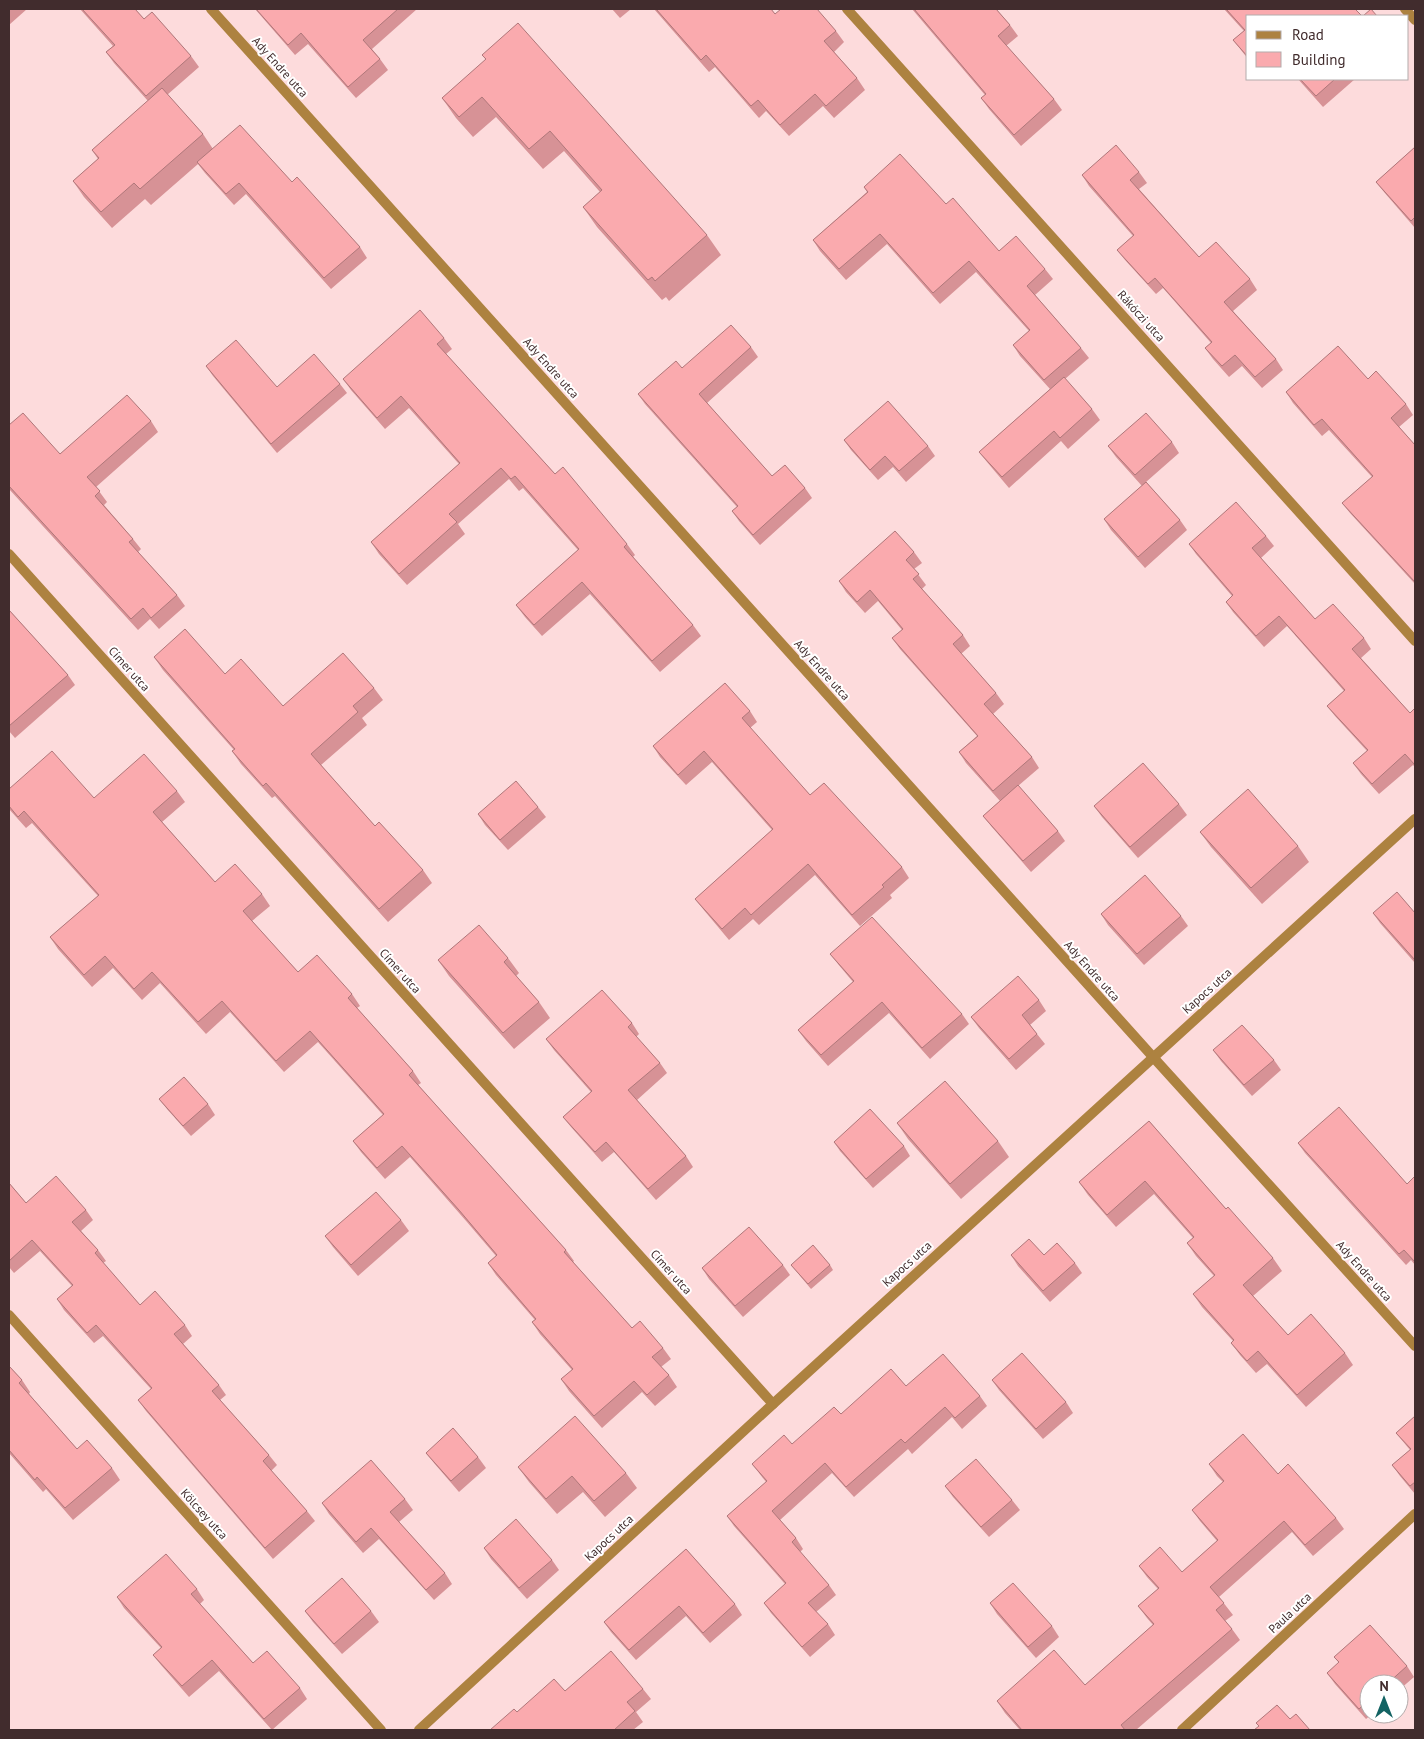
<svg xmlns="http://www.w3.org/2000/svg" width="1424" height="1739" font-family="'PT Sans',sans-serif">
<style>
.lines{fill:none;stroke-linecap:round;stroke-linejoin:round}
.minor{stroke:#ad8240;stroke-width:10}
.wall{fill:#d79296}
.building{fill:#faaaae;stroke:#af777a}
.labels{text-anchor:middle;stroke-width:4;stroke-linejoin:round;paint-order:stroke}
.street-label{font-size:12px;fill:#412c2d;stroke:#fff}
</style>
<rect width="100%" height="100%" fill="#fddbdc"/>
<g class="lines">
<!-- minor -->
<g class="minor">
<polyline points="211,9 1153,1057 1415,1346"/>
<polyline points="847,9 1415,641"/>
<polyline points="1405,9 1415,20"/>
<polyline points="9,554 773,1404"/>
<polyline points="9,1315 381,1730"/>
<polyline points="419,1730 773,1404 1415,819"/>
<polyline points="1182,1730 1415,1514"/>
</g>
</g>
<!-- wall -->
<g class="wall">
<polygon points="9,9 27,9 9,25"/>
<polygon points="80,9 135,9 144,19 191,56 199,67 167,95 203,134 213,149 292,182 360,247 367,258 331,289 246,194 234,205 205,173 198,164 151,205 145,199 112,228 84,197 73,181 98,159 92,150 148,101 114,63 106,52 113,46"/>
<polygon points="255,9 417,9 372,49 380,59 388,70 356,98 308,44 295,55"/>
<polygon points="612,9 631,9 620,18"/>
<polygon points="654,9 771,9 775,14 836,31 844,42 834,52 857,78 865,90 834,118 823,106 789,136 766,111 759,118 715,67 709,72"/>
<polygon points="912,9 996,9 1010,25 1018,36 1006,46 1054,99 1062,110 1021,146 989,109 981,98 985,95"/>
<polygon points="1224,9 1355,9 1248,16 1248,59 1241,50 1233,40 1244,31"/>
<polygon points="482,55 707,235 721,255 669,301 666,297 662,300 597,227 583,207 600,192 564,151 543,169 496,117 473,137 456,118 442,98 486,60"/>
<polygon points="1298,79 1355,79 1323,107"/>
<polygon points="1415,147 1415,228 1384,192 1376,182"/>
<polygon points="1139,172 1147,183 1139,189 1199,257 1250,279 1257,290 1233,311 1276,359 1283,370 1262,388 1242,366 1229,377 1213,359 1205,348 1211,343 1163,288 1156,294 1125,260 1117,250 1133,236 1089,186 1082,175"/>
<polygon points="864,187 946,204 999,251 1045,269 1053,279 1035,295 1081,348 1089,358 1065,379 1092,409 1100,420 1068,449 1061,441 1009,488 987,462 979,452 1050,389 1020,356 1013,345 1029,331 976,272 940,304 887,244 846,280 820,251 813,240 867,192"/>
<polygon points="444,338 452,349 446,354 555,474 627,544 635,555 633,557 693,625 701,636 660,672 590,594 542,636 525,617 516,605 578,550 523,488 519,491 509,479 458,524 465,534 407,585 379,554 371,542 459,464 409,408 385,429 351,390 343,379"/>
<polygon points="751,347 758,357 707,403 772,476 805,488 812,498 760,545 739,521 732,511 737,507 645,404 638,394 682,368"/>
<polygon points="206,366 277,387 340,384 347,393 277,453 213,376"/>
<polygon points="1368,379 1406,404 1413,415 1399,427 1415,445 1415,584 1350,513 1342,503 1372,477 1329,430 1322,436 1293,403 1286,392"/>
<polygon points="151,421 158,432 96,487 107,502 104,505 133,539 141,549 138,552 177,595 185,606 159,629 150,619 138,630 9,489 9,425 60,454"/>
<polygon points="844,440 928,446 935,456 906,482 893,467 878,480 851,450"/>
<polygon points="1172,442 1179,453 1146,482 1180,520 1187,530 1145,568 1111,530 1104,519 1142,486 1116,457 1108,446"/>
<polygon points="1266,536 1274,546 1261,558 1315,619 1364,638 1371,649 1361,658 1410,713 1415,708 1415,767 1413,765 1379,794 1361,774 1353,763 1367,751 1335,716 1327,706 1344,691 1287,626 1264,647 1233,612 1226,602 1232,596 1196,554 1189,544"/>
<polygon points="914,552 922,563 914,569 926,585 922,589 963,635 970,646 961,654 996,693 1004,704 993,714 1032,757 1039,768 1018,786 1058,831 1065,841 1031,872 991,826 983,816 1000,801 966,763 959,752 977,736 900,649 892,638 902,630 878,601 865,613 846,592 839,581"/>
<polygon points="9,610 68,675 75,685 15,738 9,731"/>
<polygon points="154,657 225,674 283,706 374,688 383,700 362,718 367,725 321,765 375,826 423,870 432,883 388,922 275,796 272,798 241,764 232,751 234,750 163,670"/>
<polygon points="750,711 757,722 750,728 810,795 902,867 909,878 890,895 892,898 860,926 815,875 759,925 753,919 729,940 703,909 695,899 772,830 712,762 686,785 660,757 653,746"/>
<polygon points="9,789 94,798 177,791 185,802 162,822 215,882 262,894 270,906 252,921 298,972 352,994 360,1006 357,1008 413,1071 421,1083 418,1085 566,1250 574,1261 573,1262 632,1328 663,1348 671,1359 661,1367 669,1375 677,1387 655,1406 642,1392 602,1428 569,1391 561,1379 572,1370 540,1334 532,1322 535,1320 496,1275 488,1263 496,1256 467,1222 410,1157 385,1179 361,1152 353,1141 383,1115 318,1042 284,1072 230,1012 206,1034 160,983 142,1000 113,968 92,987 58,949 50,937 98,896 32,823 26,828 9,809"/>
<polygon points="1179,804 1187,815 1138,858 1102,817 1094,806"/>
<polygon points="538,807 546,817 508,850 485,825 478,814"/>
<polygon points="1200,832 1298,846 1309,862 1262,904 1211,847"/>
<polygon points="1373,913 1415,913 1415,963 1380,923"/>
<polygon points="1101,914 1181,916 1188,926 1144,965 1108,925"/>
<polygon points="830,954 962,1014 969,1024 930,1059 889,1013 828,1066 806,1041 798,1030 853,982 838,964"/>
<polygon points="508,958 519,973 516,976 539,1002 550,1018 514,1049 449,976 438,960"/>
<polygon points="1039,1000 1046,1011 1030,1025 1037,1034 1045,1044 1016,1070 979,1028 971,1017"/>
<polygon points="632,1023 639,1034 636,1037 660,1063 667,1073 637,1100 686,1156 693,1167 656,1200 614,1152 602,1162 571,1127 563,1117 591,1092 554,1050 546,1039"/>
<polygon points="1213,1050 1274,1060 1281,1070 1252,1096 1221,1061"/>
<polygon points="159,1099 208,1104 215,1115 191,1136 167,1109"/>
<polygon points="1149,1121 1226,1209 1273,1258 1282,1271 1253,1296 1288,1335 1345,1353 1353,1365 1306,1407 1267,1364 1256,1373 1240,1355 1231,1343 1233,1341 1202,1307 1193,1294 1214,1276 1196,1256 1187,1243 1193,1238 1154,1194 1116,1227 1088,1195 1079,1182"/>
<polygon points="897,1123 998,1141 1009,1157 961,1199 908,1139"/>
<polygon points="834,1142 904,1146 910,1156 873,1188 840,1151"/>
<polygon points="1298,1143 1407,1184 1415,1176 1415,1265 1411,1260 1406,1265 1305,1153"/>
<polygon points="9,1183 26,1203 86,1210 93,1220 81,1231 98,1250 106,1261 103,1263 140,1305 185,1325 192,1336 183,1344 219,1385 226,1395 220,1400 269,1455 277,1465 271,1471 307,1511 315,1521 273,1559 146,1411 138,1400 151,1389 103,1336 94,1343 64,1310 57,1299 72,1286 40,1251 14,1273 9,1267"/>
<polygon points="401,1220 409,1231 358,1276 333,1247 325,1236"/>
<polygon points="1011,1255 1044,1255 1075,1263 1082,1273 1050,1302 1018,1266"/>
<polygon points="783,1265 790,1275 743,1317 709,1279 702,1268"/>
<polygon points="791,1265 830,1265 833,1270 811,1289"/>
<polygon points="9,1366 22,1380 30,1392 29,1394 77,1449 112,1468 120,1480 73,1520 46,1489 43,1492 9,1453"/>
<polygon points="992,1380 1066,1402 1073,1413 1043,1439 999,1390"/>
<polygon points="906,1386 980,1396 987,1406 962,1429 952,1417 912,1454 908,1449 854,1497 832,1473 780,1520 796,1538 803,1549 800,1552 829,1585 836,1595 816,1612 828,1624 835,1635 810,1657 771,1613 764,1603 785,1584 734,1526 727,1516 766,1482 752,1464 792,1444 841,1414"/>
<polygon points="1415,1416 1415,1494 1400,1476 1392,1465 1410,1450 1396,1433"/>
<polygon points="426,1453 478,1457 486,1468 459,1492 434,1463"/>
<polygon points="1209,1464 1278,1474 1336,1518 1344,1529 1313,1556 1292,1532 1219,1597 1233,1615 1225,1621 1232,1629 1240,1640 1136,1730 1020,1730 1005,1713 997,1701 1085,1685 1153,1625 1147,1618 1138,1606 1158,1589 1147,1577 1139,1566 1182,1572 1217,1541 1200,1521 1192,1510 1223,1482 1217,1476"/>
<polygon points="518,1467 626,1473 637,1488 605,1517 583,1492 557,1514 529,1482"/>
<polygon points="945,1486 1012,1500 1020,1510 989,1537 953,1497"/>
<polygon points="405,1499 413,1510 399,1522 445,1573 452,1584 434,1600 379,1539 363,1553 329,1514 322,1503"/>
<polygon points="484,1548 552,1560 559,1570 527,1599 491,1559"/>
<polygon points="686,1549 735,1604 742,1615 710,1643 686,1616 636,1660 611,1632 604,1622"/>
<polygon points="197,1589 204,1600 200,1604 253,1663 300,1688 307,1699 272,1730 219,1671 189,1697 161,1665 153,1655 161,1648 124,1608 117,1597"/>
<polygon points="990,1603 1052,1626 1059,1637 1036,1658 997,1614"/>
<polygon points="305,1611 371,1611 379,1622 342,1654 313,1622"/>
<polygon points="1334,1657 1407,1666 1414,1677 1399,1690 1399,1684 1369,1684 1369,1714 1372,1714 1366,1719 1335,1684 1327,1673 1339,1663"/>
<polygon points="643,1689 651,1699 636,1712 643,1722 633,1730 490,1730 517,1712 565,1691"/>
</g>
<!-- building -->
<g class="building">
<polygon points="82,9 135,9 144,19 152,12 191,56 146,96 106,52 115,45"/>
<polygon points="256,9 398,9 363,40 380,59 348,87 301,33 288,45"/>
<polygon points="656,9 771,9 775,14 781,9 817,9 836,31 824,41 857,78 826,106 815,94 780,125 758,100 751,106 706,55 701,60"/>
<polygon points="914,9 996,9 1010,25 998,36 1054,99 1014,135 981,98 986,94"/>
<polygon points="1226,9 1355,9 1362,16 1248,16 1248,57 1233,40 1245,30"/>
<polygon points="1371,9 1377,16 1363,16"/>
<polygon points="518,23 707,235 655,281 652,277 648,280 583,207 602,190 550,131 529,149 482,97 459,117 442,98 486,59 482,55"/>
<polygon points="1300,79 1335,79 1316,96"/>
<polygon points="162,88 203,134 140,189 134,183 101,212 73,181 99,158 92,150"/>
<polygon points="240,125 292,182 297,177 360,247 324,278 239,183 226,194 197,162"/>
<polygon points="1116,145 1139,172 1130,180 1199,257 1216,242 1250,279 1224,302 1276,359 1255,377 1235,355 1222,366 1205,348 1212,342 1155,278 1148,284 1117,250 1134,235 1082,175"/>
<polygon points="1415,147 1415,217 1411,221 1376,182"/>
<polygon points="900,154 946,204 953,198 999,251 1016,236 1045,269 1027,286 1081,348 1044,380 1013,345 1030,330 969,261 933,293 880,234 839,269 813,240 868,192 864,187"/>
<polygon points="420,310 444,338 437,344 555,474 563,467 627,544 624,547 693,625 652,661 582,582 534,625 516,605 579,549 515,476 511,479 501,468 449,514 457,522 399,574 371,542 460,463 401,396 377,418 343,379"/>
<polygon points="731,325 751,347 699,394 772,476 785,465 805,488 753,535 732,511 738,506 638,394 676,361 682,368"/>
<polygon points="236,340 277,387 314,354 340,384 271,444 206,366"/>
<polygon points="1338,346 1368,379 1376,371 1406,404 1391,418 1415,445 1415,582 1342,503 1373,476 1322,419 1314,425 1286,392"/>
<polygon points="1064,377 1092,409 1060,438 1054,431 1002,477 979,452"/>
<polygon points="127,395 151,421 87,477 100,491 95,496 133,539 129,542 177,595 151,618 143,608 131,619 9,486 9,425 23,413 60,454"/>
<polygon points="888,401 928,446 899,471 885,456 870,470 844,440"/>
<polygon points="1146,413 1172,442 1135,475 1108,446"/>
<polygon points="1146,482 1180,520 1138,557 1104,519"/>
<polygon points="1236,502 1266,536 1252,548 1315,619 1333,604 1364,638 1352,649 1410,713 1415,708 1415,765 1405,754 1372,784 1353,763 1368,750 1327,706 1345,690 1279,616 1256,636 1226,602 1233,595 1189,544"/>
<polygon points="895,531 914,552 906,560 919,574 913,579 963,635 953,644 996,693 984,704 1032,757 993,791 959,752 978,736 892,638 903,629 870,590 857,602 839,581"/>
<polygon points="9,610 68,675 9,726"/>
<polygon points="185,629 225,674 241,659 283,706 343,653 374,688 353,706 358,712 311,754 375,826 379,822 423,870 379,909 266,783 263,786 232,751 235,749 154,657"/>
<polygon points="725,683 750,711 742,718 810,795 824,783 902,867 882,885 884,887 852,915 808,864 751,915 745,908 722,929 695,899 773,829 704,751 678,775 653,746"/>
<polygon points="52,751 94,798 144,754 177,791 153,812 215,882 235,864 262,894 243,911 298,972 317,955 352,994 348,998 413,1071 409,1075 566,1250 564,1252 632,1328 640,1321 663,1348 652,1357 669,1375 647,1395 634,1381 594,1416 561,1379 573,1369 532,1322 536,1319 488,1263 497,1255 459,1210 402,1146 377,1168 353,1141 384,1114 310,1031 276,1061 222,1001 198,1022 152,972 134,989 105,956 84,975 50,937 99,895 24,811 18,817 9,806 9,789"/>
<polygon points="1143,763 1179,804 1130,847 1094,806"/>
<polygon points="516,781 538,807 500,840 478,814"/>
<polygon points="1018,785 1058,831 1023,861 983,816"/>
<polygon points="1248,789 1298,846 1251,888 1200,832"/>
<polygon points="1145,875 1181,916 1137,954 1101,914"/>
<polygon points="1397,892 1415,913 1415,960 1373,913"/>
<polygon points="872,917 962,1014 922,1048 882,1002 821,1055 798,1030 854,981 830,954"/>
<polygon points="479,925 508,958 504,962 539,1002 503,1033 438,960"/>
<polygon points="1018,976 1039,1000 1022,1015 1037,1034 1009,1059 971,1017"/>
<polygon points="602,990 632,1023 628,1027 660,1063 628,1090 686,1156 648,1189 606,1142 595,1152 563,1117 592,1091 546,1039"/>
<polygon points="1242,1025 1274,1060 1244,1085 1213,1050"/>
<polygon points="184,1077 208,1104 183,1126 159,1099"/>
<polygon points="945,1081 998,1141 950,1184 897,1123"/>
<polygon points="1339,1107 1407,1184 1415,1176 1415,1262 1404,1250 1399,1254 1298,1143"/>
<polygon points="870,1109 904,1146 866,1179 834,1142"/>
<polygon points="1149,1121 1226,1209 1228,1207 1273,1258 1243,1285 1288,1335 1311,1314 1345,1353 1297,1395 1258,1351 1247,1361 1231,1343 1234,1340 1193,1294 1215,1275 1187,1243 1194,1237 1145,1181 1107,1215 1079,1182"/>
<polygon points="56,1176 86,1210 72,1222 98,1250 95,1253 140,1305 155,1291 185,1325 174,1334 219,1385 212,1391 269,1455 263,1461 307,1511 265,1548 138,1400 152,1388 96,1325 87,1333 57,1299 73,1285 32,1240 9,1261 9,1183 26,1203"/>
<polygon points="376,1192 401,1220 351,1265 325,1236"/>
<polygon points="749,1227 783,1265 735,1306 702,1268"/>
<polygon points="1029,1239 1044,1255 1057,1243 1075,1263 1043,1291 1011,1255"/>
<polygon points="813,1245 830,1265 808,1284 791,1265"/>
<polygon points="1022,1353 1066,1402 1036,1429 992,1380"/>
<polygon points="943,1354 980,1396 955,1418 945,1407 905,1443 901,1439 846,1487 825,1463 772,1511 796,1538 792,1542 829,1585 808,1603 828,1624 802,1647 764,1603 786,1583 727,1516 767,1481 752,1464 784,1435 792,1444 834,1407 841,1414 891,1369 906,1386"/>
<polygon points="9,1366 22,1380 19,1383 77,1449 87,1440 112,1468 65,1508 37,1477 35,1480 9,1450"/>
<polygon points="575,1416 626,1473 594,1501 572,1476 546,1499 518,1467"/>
<polygon points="1415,1416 1415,1482 1410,1486 1392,1465 1411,1449 1396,1433"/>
<polygon points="453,1428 478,1457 451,1481 426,1453"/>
<polygon points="1243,1434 1278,1474 1288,1464 1336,1518 1305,1545 1284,1521 1210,1587 1224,1603 1216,1610 1232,1629 1121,1725 1125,1730 1022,1730 997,1701 1054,1650 1085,1685 1154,1624 1138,1606 1159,1588 1139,1566 1160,1547 1182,1572 1218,1540 1192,1510 1224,1481 1209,1464"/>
<polygon points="976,1459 1012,1500 981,1527 945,1486"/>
<polygon points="371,1460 405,1499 390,1512 445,1573 426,1590 371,1528 356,1542 322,1503"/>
<polygon points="516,1519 552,1560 519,1588 484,1548"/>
<polygon points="686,1549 735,1604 703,1633 679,1606 629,1650 604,1622"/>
<polygon points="166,1554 197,1589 191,1594 253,1663 267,1651 300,1688 264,1719 212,1660 182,1686 153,1655 162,1647 117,1597"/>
<polygon points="342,1578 371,1611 334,1644 305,1611"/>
<polygon points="1013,1583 1052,1626 1028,1647 990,1603"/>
<polygon points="1370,1625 1407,1666 1387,1684 1369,1684 1369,1700 1359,1709 1327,1673 1339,1662 1334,1657"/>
<polygon points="611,1651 643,1689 627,1702 635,1711 614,1730 490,1730 514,1709 517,1712 554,1679 565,1691"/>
<polygon points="1277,1705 1290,1719 1296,1714 1310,1730 1254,1730 1259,1726 1256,1723"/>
</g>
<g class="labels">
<!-- street labels -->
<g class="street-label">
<text transform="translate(280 67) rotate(48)" y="4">Ady Endre utca</text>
<text transform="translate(1141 316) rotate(48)" y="4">Rákóczi utca</text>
<text transform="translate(551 368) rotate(48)" y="4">Ady Endre utca</text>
<text transform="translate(129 669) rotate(48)" y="4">Címer utca</text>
<text transform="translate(822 670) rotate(48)" y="4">Ady Endre utca</text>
<text transform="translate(400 971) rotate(48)" y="4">Címer utca</text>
<text transform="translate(1092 971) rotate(48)" y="4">Ady Endre utca</text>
<text transform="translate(1207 991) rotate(-42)" y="4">Kapocs utca</text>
<text transform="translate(907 1264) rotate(-42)" y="4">Kapocs utca</text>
<text transform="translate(1364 1271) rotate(48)" y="4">Ady Endre utca</text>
<text transform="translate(671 1272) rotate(48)" y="4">Címer utca</text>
<text transform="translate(204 1514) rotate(48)" y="4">Kölcsey utca</text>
<text transform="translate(609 1538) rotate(-43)" y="4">Kapocs utca</text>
<text transform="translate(1290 1613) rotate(-43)" y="4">Paula utca</text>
</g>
</g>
<!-- border -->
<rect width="1424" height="1739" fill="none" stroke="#412c2d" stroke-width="20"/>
<!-- legend -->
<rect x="1246" y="15" width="162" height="65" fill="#ffffff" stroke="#b3abab"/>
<rect x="1256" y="31" width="25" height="8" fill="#ad8240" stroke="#b3abab"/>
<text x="1292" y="40" font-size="15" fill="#412c2d">Road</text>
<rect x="1256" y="52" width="25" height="15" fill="#faaaae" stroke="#b3abab"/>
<text x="1292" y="65" font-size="15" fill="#412c2d">Building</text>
<!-- north arrow -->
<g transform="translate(1384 1699)"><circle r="24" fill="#ffffff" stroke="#b3abab"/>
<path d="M0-4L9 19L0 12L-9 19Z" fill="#136363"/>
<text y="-8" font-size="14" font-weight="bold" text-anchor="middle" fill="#412c2d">N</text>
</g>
</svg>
